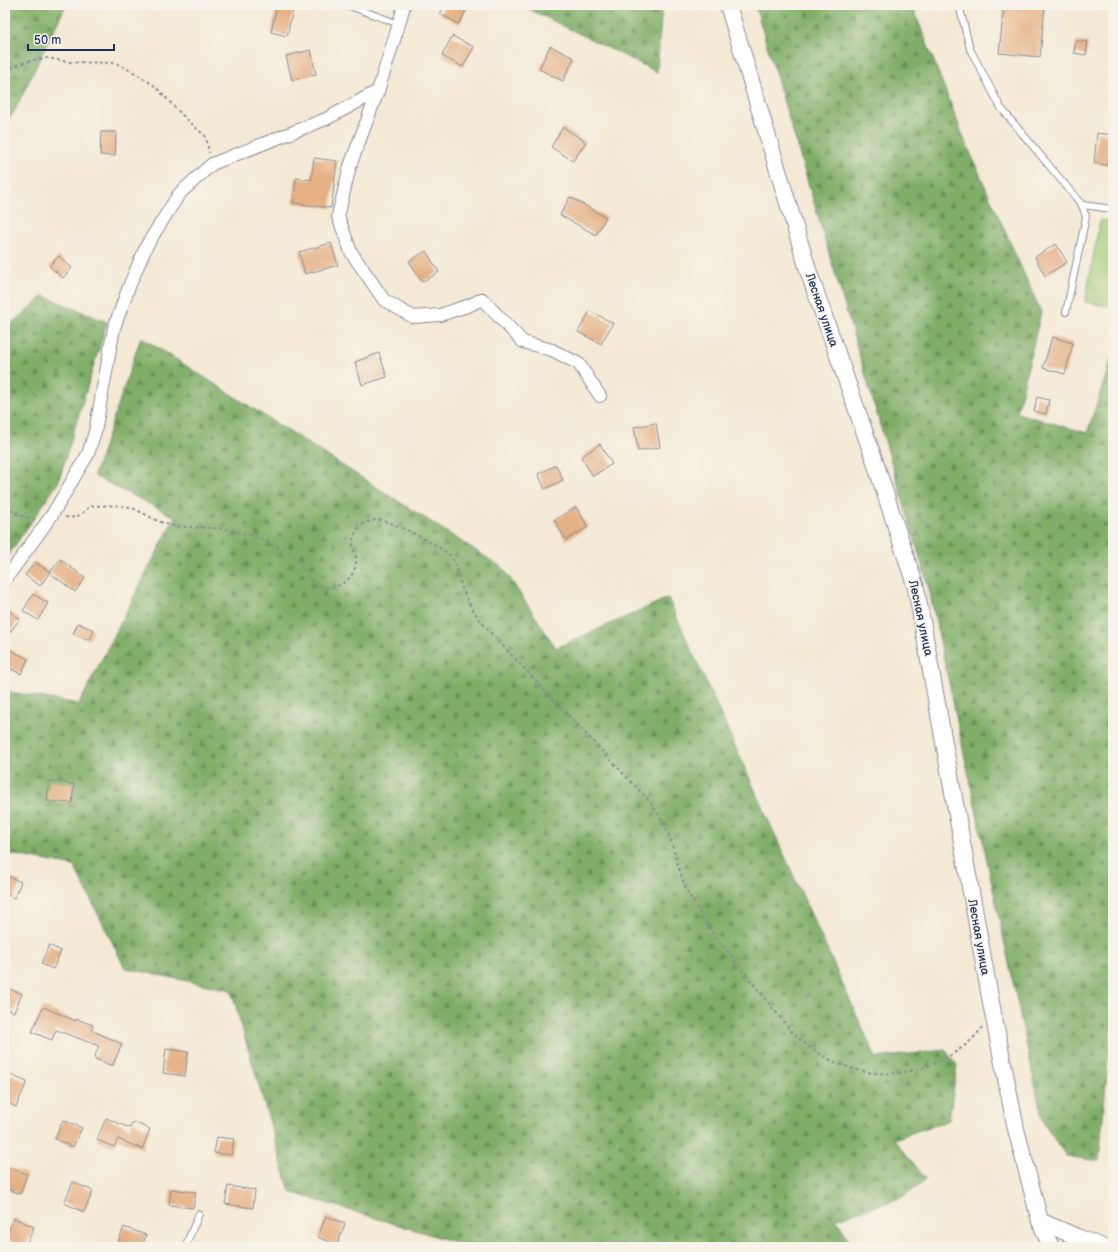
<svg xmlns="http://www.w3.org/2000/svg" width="1118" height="1252" font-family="'Balsamiq Sans',sans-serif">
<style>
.grass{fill:#a0ca76;stroke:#5e7c6a}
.forest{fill:url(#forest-firs);stroke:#4e6e62}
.building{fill:#e5b084}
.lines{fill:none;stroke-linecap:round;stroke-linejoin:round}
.lane-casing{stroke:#888c99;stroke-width:8}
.street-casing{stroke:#888c99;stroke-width:14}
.secondary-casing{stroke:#888c99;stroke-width:18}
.path{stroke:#888c99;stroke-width:2;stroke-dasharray:3 3;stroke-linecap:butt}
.lane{stroke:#fff;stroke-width:6}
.street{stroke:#fff;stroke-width:12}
.secondary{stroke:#fff;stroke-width:16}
.labels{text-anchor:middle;stroke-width:3.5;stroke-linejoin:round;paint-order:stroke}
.street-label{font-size:12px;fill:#1b2f5e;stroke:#f7f3e8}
</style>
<defs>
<pattern id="forest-firs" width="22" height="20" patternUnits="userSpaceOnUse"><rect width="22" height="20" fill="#80ae67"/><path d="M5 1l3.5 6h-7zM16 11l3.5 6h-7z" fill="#688e58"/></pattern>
</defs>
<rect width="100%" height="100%" fill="#f7f3e8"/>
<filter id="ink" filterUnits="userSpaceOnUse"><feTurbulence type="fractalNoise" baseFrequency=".025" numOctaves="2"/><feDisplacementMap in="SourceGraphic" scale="8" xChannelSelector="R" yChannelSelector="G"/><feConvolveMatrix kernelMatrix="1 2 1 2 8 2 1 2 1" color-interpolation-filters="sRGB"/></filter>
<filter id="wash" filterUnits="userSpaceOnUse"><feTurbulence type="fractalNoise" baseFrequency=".012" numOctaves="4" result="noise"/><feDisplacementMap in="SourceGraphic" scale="16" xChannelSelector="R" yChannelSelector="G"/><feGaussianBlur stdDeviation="0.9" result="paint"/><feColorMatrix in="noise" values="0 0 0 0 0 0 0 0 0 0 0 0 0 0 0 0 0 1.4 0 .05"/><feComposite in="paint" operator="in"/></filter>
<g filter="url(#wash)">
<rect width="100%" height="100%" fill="#f4e9d4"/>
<!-- grass -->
<polygon class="grass" points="1100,220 1113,222 1113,307 1085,302"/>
<!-- forest -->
<g class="forest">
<polygon points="5,5 66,5 13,114 5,121"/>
<polygon points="521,5 662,5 657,72"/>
<polygon points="755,5 912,5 965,141 1041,312 1017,413 1087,433 1113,354 1113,1005 1099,1161 1066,1156 1043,1122 928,585"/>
<polygon points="44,296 107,322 58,483 5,560 5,329"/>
<polygon points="141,337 503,568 556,648 668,598 876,1058 945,1050 957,1065 949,1120 894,1139 926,1179 901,1198 836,1219 853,1246 855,1247 471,1247 290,1192 231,990 125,968 74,866 5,853 5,691 79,704 175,517 94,476"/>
</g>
<g id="blocks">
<!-- building -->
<g class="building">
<polygon points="277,5 293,9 287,36 271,32"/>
<polygon points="445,5 469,5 459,24 440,14"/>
<polygon points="1004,5 1045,5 1040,57 999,53"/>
<polygon points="452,36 474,47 463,67 442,56"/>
<polygon points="1076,41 1088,42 1086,55 1074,53"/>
<polygon points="550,46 574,58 563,81 539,69"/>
<polygon points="311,50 316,74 292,80 286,56"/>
<polygon points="563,127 586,142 573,161 551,147"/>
<polygon points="101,132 116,132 115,156 100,155"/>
<polygon points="1097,133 1113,135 1113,166 1094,163"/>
<polygon points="314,158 337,161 331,208 293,203 296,178 311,180"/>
<polygon points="570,197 606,217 596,235 560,215"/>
<polygon points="331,243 338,265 305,274 299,252"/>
<polygon points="1056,244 1067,262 1045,276 1035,257"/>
<polygon points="426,251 439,272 422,282 409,261"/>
<polygon points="59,256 72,268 63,278 49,266"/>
<polygon points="590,311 613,323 601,344 578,332"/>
<polygon points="1052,337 1073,343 1065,374 1043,368"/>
<polygon points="379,353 387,377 362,385 355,362"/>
<polygon points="1037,397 1049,400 1046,414 1034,411"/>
<polygon points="656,423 660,447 638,451 634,427"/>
<polygon points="600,444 612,464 593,476 581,457"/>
<polygon points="556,465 563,480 545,489 538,474"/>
<polygon points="576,507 588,527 566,540 554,520"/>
<polygon points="60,559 85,578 75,592 50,573"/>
<polygon points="35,562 50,572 40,586 25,575"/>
<polygon points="33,594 48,603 38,620 23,611"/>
<polygon points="5,608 20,619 5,639"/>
<polygon points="78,623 94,630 90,640 73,634"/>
<polygon points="11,650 28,659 21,674 5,666 5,661"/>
<polygon points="49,781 74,784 72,803 47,801"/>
<polygon points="5,875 21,882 14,898 5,893"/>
<polygon points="49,945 61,951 53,969 41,964"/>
<polygon points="5,987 22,994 14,1012 5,1008"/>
<polygon points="43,1007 76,1021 76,1019 93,1025 91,1030 122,1044 112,1066 94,1058 99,1046 56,1030 52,1040 32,1032"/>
<polygon points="166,1049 188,1052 185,1076 163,1073"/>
<polygon points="7,1073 27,1082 16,1107 5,1102 5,1079"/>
<polygon points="106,1118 130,1128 133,1122 150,1129 142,1149 118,1139 114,1147 97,1140"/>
<polygon points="63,1120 82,1128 73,1147 55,1139"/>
<polygon points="217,1137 234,1139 231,1155 214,1153"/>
<polygon points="5,1166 27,1174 20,1194 5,1188"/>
<polygon points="73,1182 93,1191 84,1212 64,1203"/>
<polygon points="228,1186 255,1190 253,1208 225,1204"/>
<polygon points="171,1189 196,1192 193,1208 169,1205"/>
<polygon points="326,1216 345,1224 337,1245 318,1237"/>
<polygon points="14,1218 34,1227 25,1247 5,1239"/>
<polygon points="124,1227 146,1235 142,1247 116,1247"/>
</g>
</g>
</g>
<g filter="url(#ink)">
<use href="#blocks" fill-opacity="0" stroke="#888c99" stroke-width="1"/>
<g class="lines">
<!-- lane casing -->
<g class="lane-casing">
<g id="lane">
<polyline points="347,5 399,24"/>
<polyline points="959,5 970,49 1001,108 1082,205 1086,217 1066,312"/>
<polyline points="1082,205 1113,209"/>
<polyline points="185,1247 199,1214"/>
</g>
</g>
<!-- street casing -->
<g class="street-casing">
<g id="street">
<polyline points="404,5 399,24 378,91 350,166 338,216 351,252 384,300 413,317 440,315 470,305 482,299 523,342 552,350 579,364 600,396"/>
<polyline points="5,580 52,515 88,454 95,432 114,328 130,284 147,245 179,194 212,164 326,119 378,91"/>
</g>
</g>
<!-- secondary casing -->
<g class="secondary-casing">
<g id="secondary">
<polyline points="728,5 809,273 873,456 916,588 992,1008 1016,1129 1040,1221 1051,1247"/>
<polyline points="1040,1221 1077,1237 1102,1247"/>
</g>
</g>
<!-- path -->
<g class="path">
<polyline points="5,70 20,64 33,60 48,58 68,62 116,63 135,73 155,86 181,114 206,137 209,153"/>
<polyline points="5,507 19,515 35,519"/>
<path d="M 65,517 C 76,519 82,514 90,506 C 103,506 119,504 132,508 C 145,513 156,522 170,525 C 184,528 198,527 212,528 C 238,529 267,540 289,553 C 305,562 303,581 321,586 C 328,589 335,588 341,584 C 352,579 357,568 356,557 C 355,553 354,549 353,545 C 352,531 364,520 377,520 C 391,520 444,547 452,558 C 456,563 457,569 458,575 C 459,581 462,588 465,595 C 470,607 479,619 488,630 L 651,803 L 665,825 L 670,838 L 680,872 L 687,891 L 707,926 L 791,1031 C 835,1075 895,1088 951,1055 C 962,1048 975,1039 982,1027"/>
</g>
<!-- lane -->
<use href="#lane" class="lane"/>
<!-- street -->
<use href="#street" class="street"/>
<!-- secondary -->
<use href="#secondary" class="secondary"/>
</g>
</g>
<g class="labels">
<!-- street labels -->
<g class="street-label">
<text transform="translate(822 310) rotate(71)" y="4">Лесная улица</text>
<text transform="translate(921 618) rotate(78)" y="4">Лесная улица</text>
<text transform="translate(979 937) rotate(80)" y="4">Лесная улица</text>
</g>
</g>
<!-- margin -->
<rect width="1118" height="1252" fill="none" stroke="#f7f3e8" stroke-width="20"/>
<!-- scale -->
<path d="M28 44v6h86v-6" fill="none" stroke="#1b2f5e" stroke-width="2"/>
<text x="34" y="44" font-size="12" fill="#1b2f5e" stroke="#f7f3e8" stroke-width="3" paint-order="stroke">50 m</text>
</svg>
